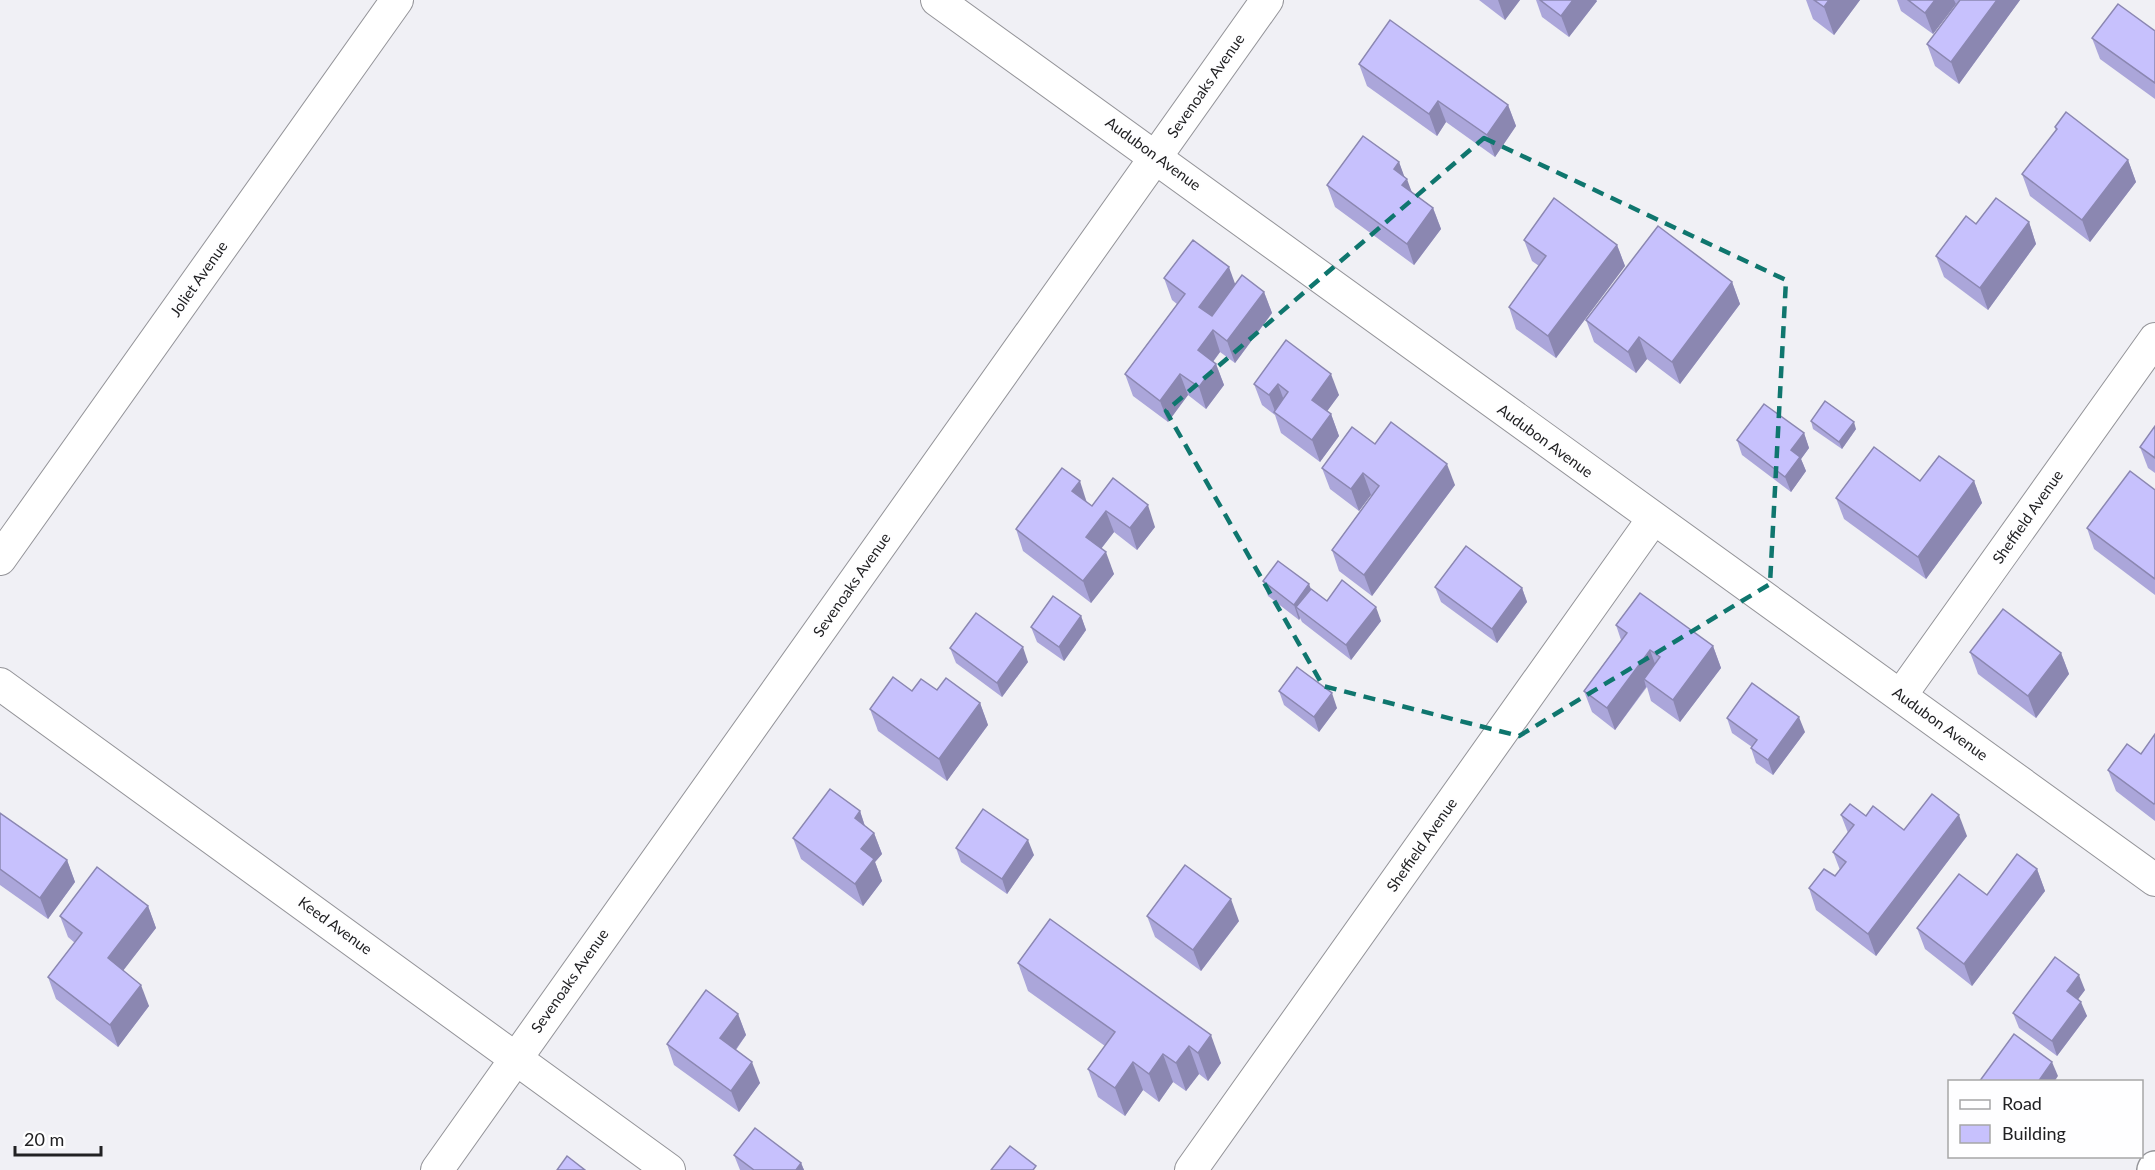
<svg xmlns="http://www.w3.org/2000/svg" width="2155" height="1170" font-family="Lato,sans-serif">
<style>
.lines{fill:none;stroke-linecap:round;stroke-linejoin:round}
.minor-casing{stroke:#949499;stroke-width:34}
.tertiary-casing{stroke:#949499;stroke-width:36}
.minor{stroke:#fff;stroke-width:32}
.tertiary{stroke:#fff;stroke-width:33}
.wall{fill:#aba6da}
.shaded-wall{fill:#8b87b1}
.building{fill:#c7c1fd;stroke:#8b87b1;stroke-width:1.5}
.marked{fill:none;stroke:#0f766e;stroke-width:4.5;stroke-dasharray:12 8;stroke-linejoin:round}
.labels{text-anchor:middle;stroke-width:4.5;stroke-linejoin:round;paint-order:stroke}
.street-label{font-size:15px;fill:#212123;stroke:#fefeff}
</style>
<rect width="100%" height="100%" fill="#f0f0f5"/>
<g class="lines">
<!-- minor casing -->
<g class="minor-casing">
<g id="minor">
<polyline points="937,0 2155,880"/>
<polyline points="0,559 397,0"/>
<polyline points="0,684 669,1170"/>
<polyline points="1901,695 2155,339"/>
<polyline points="437,1170 1267,0"/>
<polyline points="1191,1170 1653,519"/>
</g>
</g>
<!-- tertiary casing -->
<g class="tertiary-casing">
<polyline id="tertiary" points="2154,1170 2155,1168"/>
</g>
<!-- minor -->
<use href="#minor" class="minor"/>
<!-- tertiary -->
<use href="#tertiary" class="tertiary"/>
</g>
<!-- wall -->
<g class="wall">
<polygon points="1479,0 1520,0 1505,20"/>
<polygon points="1536,0 1596,0 1597,1 1569,37 1542,17"/>
<polygon points="1806,0 1860,0 1834,35 1813,19"/>
<polygon points="1897,0 2020,0 1959,84 1935,66 1927,44 1957,4 1956,4 1933,34 1901,11"/>
<polygon points="2155,31 2155,99 2100,59 2092,38"/>
<polygon points="1359,64 1508,105 1516,126 1495,157 1446,122 1437,136 1367,86"/>
<polygon points="2055,127 2128,160 2136,182 2090,242 2030,196 2022,174 2056,131"/>
<polygon points="1399,162 1404,177 1412,192 1433,208 1441,229 1414,265 1335,207 1327,185"/>
<polygon points="2029,222 2036,244 1988,310 1944,277 1936,256 1976,224"/>
<polygon points="1524,240 1617,245 1625,266 1556,358 1516,329 1509,307 1539,266 1532,261"/>
<polygon points="1164,278 1235,285 1264,292 1272,313 1235,363 1220,352 1213,362 1216,364 1224,385 1206,409 1188,395 1168,422 1133,396 1125,374 1177,304 1172,300"/>
<polygon points="1732,282 1740,304 1680,384 1647,359 1636,373 1594,342 1586,320"/>
<polygon points="1286,340 1339,395 1327,411 1331,414 1339,436 1320,462 1281,433 1275,415 1262,405 1254,384"/>
<polygon points="1811,421 1856,429 1842,449 1813,429"/>
<polygon points="2155,426 2155,473 2148,468 2140,447"/>
<polygon points="1804,433 1809,448 1801,459 1806,471 1791,492 1742,455 1737,440"/>
<polygon points="1375,444 1455,485 1372,596 1339,571 1332,550 1372,496 1371,495 1359,511 1330,489 1322,468"/>
<polygon points="1920,481 1974,481 1982,503 1926,579 1844,519 1836,498"/>
<polygon points="2155,490 2155,595 2094,549 2087,528"/>
<polygon points="1087,502 1092,506 1155,527 1137,550 1114,532 1101,549 1114,574 1091,603 1023,551 1016,529"/>
<polygon points="1263,581 1311,589 1327,601 1381,621 1351,660 1302,622 1300,618 1299,620 1268,596"/>
<polygon points="1435,587 1522,588 1527,602 1497,643 1441,602"/>
<polygon points="1081,616 1086,630 1064,661 1037,642 1031,627"/>
<polygon points="1616,625 1713,646 1721,668 1680,722 1651,701 1647,687 1615,730 1592,712 1584,691 1621,640"/>
<polygon points="950,648 1028,662 1002,697 956,663"/>
<polygon points="1970,652 2061,653 2069,674 2036,718 1978,674"/>
<polygon points="937,690 980,703 988,725 947,781 878,731 870,709 912,691"/>
<polygon points="1279,691 1337,708 1319,732 1284,705"/>
<polygon points="1727,718 1805,732 1773,775 1756,763 1751,748 1752,747 1732,733"/>
<polygon points="2155,734 2155,821 2116,791 2108,770 2141,754"/>
<polygon points="860,811 865,826 874,833 882,854 875,862 882,881 863,906 801,859 793,838"/>
<polygon points="0,813 67,860 75,882 48,919 0,885"/>
<polygon points="1841,815 1866,816 1904,830 1967,836 1876,956 1816,910 1809,888 1835,876 1840,870 1833,852 1848,833"/>
<polygon points="956,848 1034,855 1007,894 961,862"/>
<polygon points="2037,869 2045,891 1972,986 1925,949 1917,928 1987,895"/>
<polygon points="148,906 156,928 123,970 149,1006 118,1047 56,999 48,977 75,943 68,937 60,916"/>
<polygon points="1147,916 1239,921 1201,971 1155,937"/>
<polygon points="1050,919 1221,1063 1208,1081 1199,1074 1186,1091 1173,1082 1159,1102 1143,1090 1125,1116 1098,1097 1088,1069 1105,1046 1028,991 1018,963"/>
<polygon points="2085,990 2078,999 2087,1016 2057,1056 2019,1028 2013,1013"/>
<polygon points="738,1014 746,1035 736,1050 760,1083 739,1112 674,1065 667,1044"/>
<polygon points="734,1155 801,1163 804,1170 740,1170"/>
</g>
<!-- shaded-wall -->
<g class="shaded-wall">
<polygon points="1498,0 1520,0 1505,20"/>
<polygon points="1573,0 1596,0 1597,1 1569,37 1561,16"/>
<polygon points="1829,0 1860,0 1834,35 1824,7"/>
<polygon points="1935,0 1954,0 1956,4 1933,34 1925,13"/>
<polygon points="1997,0 2020,0 1959,84 1951,62"/>
<polygon points="1438,101 1446,122 1437,136 1429,114"/>
<polygon points="1508,105 1516,126 1495,157 1487,135"/>
<polygon points="2128,160 2136,182 2090,242 2082,220"/>
<polygon points="1399,162 1406,181 1407,179 1415,201 1410,207 1394,169"/>
<polygon points="1433,208 1441,229 1414,265 1407,244"/>
<polygon points="2029,222 2036,244 1988,310 1980,288"/>
<polygon points="1617,245 1625,266 1556,358 1548,336"/>
<polygon points="1229,267 1237,289 1207,328 1199,307"/>
<polygon points="1732,282 1740,304 1680,384 1672,362"/>
<polygon points="1264,292 1272,313 1235,363 1227,341"/>
<polygon points="1213,330 1220,352 1205,372 1198,350"/>
<polygon points="1639,337 1647,359 1636,373 1628,352"/>
<polygon points="1216,364 1224,385 1206,409 1199,387"/>
<polygon points="1180,374 1188,395 1168,422 1160,401"/>
<polygon points="1331,374 1339,395 1320,421 1312,400"/>
<polygon points="1278,384 1286,406 1276,414 1269,395"/>
<polygon points="1331,414 1339,436 1320,462 1312,440"/>
<polygon points="1854,422 1856,429 1842,449 1839,442"/>
<polygon points="1804,433 1809,448 1801,459 1806,471 1791,492 1785,477 1791,450"/>
<polygon points="1447,464 1455,485 1372,596 1364,575"/>
<polygon points="1363,473 1371,495 1359,511 1351,489"/>
<polygon points="1080,481 1087,503 1072,491"/>
<polygon points="1974,481 1982,503 1926,579 1918,557"/>
<polygon points="1148,505 1155,527 1137,550 1130,528"/>
<polygon points="1106,511 1114,532 1093,559 1086,537"/>
<polygon points="1106,552 1114,574 1091,603 1083,581"/>
<polygon points="1309,584 1315,599 1296,607 1300,618 1299,620 1294,605"/>
<polygon points="1522,588 1527,602 1497,643 1492,629"/>
<polygon points="1376,607 1381,621 1351,660 1346,645"/>
<polygon points="1081,616 1086,630 1064,661 1059,647"/>
<polygon points="1713,646 1721,668 1680,722 1673,700"/>
<polygon points="1023,647 1028,662 1002,697 997,683"/>
<polygon points="1650,650 1658,672 1644,679 1646,687 1615,730 1607,708"/>
<polygon points="2061,653 2069,674 2036,718 2028,696"/>
<polygon points="1332,693 1337,708 1319,732 1314,717"/>
<polygon points="980,703 988,725 947,781 939,759"/>
<polygon points="1799,717 1805,732 1773,775 1768,760"/>
<polygon points="860,811 867,833 855,818"/>
<polygon points="1959,815 1967,836 1876,956 1868,934"/>
<polygon points="874,833 882,854 875,862 882,881 863,906 855,884 861,849"/>
<polygon points="1028,840 1034,855 1007,894 1002,879"/>
<polygon points="67,860 75,882 48,919 40,898"/>
<polygon points="2037,869 2045,891 1972,986 1964,964"/>
<polygon points="1231,899 1239,921 1201,971 1193,950"/>
<polygon points="148,906 156,928 116,980 108,958"/>
<polygon points="2079,975 2085,990 2073,1006 2067,991"/>
<polygon points="141,985 149,1006 118,1047 110,1025"/>
<polygon points="2081,1002 2087,1016 2057,1056 2052,1041"/>
<polygon points="738,1014 746,1035 728,1060 720,1038"/>
<polygon points="1211,1035 1221,1063 1208,1081 1198,1053"/>
<polygon points="1189,1046 1199,1074 1186,1091 1176,1063"/>
<polygon points="1163,1054 1173,1082 1159,1102 1149,1074"/>
<polygon points="752,1062 760,1083 739,1112 731,1091"/>
<polygon points="1133,1062 1143,1090 1125,1116 1115,1088"/>
<polygon points="2052,1062 2058,1076 2054,1082 2038,1082"/>
<polygon points="801,1163 804,1170 796,1170"/>
</g>
<!-- building -->
<g class="building">
<polygon points="1540,0 1573,0 1561,16"/>
<polygon points="1814,0 1829,0 1824,7"/>
<polygon points="1908,0 1935,0 1925,13"/>
<polygon points="1960,0 1997,0 1951,62 1927,44"/>
<polygon points="2118,4 2155,31 2155,83 2092,38"/>
<polygon points="1390,20 1508,105 1487,135 1438,101 1429,114 1359,64"/>
<polygon points="2066,112 2128,160 2082,220 2022,174 2057,129 2055,127"/>
<polygon points="1363,136 1399,162 1394,169 1407,179 1402,185 1433,208 1407,244 1327,185"/>
<polygon points="1554,198 1617,245 1548,336 1509,307 1546,256 1524,240"/>
<polygon points="1996,198 2029,222 1980,288 1936,256 1966,216 1976,224"/>
<polygon points="1658,226 1732,282 1672,362 1639,337 1628,352 1586,320"/>
<polygon points="1193,240 1229,267 1199,307 1212,316 1242,275 1264,292 1227,341 1213,330 1198,350 1216,364 1199,387 1180,374 1160,401 1125,374 1185,294 1164,278"/>
<polygon points="1286,340 1331,374 1312,400 1331,414 1312,440 1274,412 1288,392 1278,384 1269,395 1254,384"/>
<polygon points="1825,401 1854,422 1839,442 1811,421"/>
<polygon points="1764,404 1804,433 1791,450 1800,457 1785,477 1737,440"/>
<polygon points="1391,422 1447,464 1364,575 1332,550 1379,486 1363,473 1351,489 1322,468 1352,427 1375,444"/>
<polygon points="2155,426 2155,458 2140,447"/>
<polygon points="1874,447 1920,481 1939,456 1974,481 1918,557 1836,498"/>
<polygon points="1062,468 1080,481 1072,491 1092,506 1113,478 1148,505 1130,528 1106,511 1086,537 1106,552 1083,581 1016,529"/>
<polygon points="2130,471 2155,490 2155,579 2087,528"/>
<polygon points="1466,546 1522,588 1492,629 1435,587"/>
<polygon points="1278,561 1309,584 1294,605 1263,581"/>
<polygon points="1342,580 1376,607 1346,645 1296,607 1311,589 1327,601"/>
<polygon points="1640,593 1713,646 1673,700 1644,679 1660,657 1650,650 1607,708 1584,691 1627,633 1616,625"/>
<polygon points="1053,596 1081,616 1059,647 1031,627"/>
<polygon points="2003,609 2061,653 2028,696 1970,652"/>
<polygon points="976,613 1023,647 997,683 950,648"/>
<polygon points="1297,667 1332,693 1314,717 1279,691"/>
<polygon points="893,677 912,691 921,679 937,690 946,678 980,703 939,759 870,709"/>
<polygon points="1752,683 1799,717 1768,760 1751,748 1757,740 1727,718"/>
<polygon points="2155,734 2155,803 2154,804 2108,770 2127,744 2141,754"/>
<polygon points="830,789 860,811 855,818 874,833 861,849 874,859 855,884 793,838"/>
<polygon points="1932,794 1959,815 1868,934 1809,888 1824,869 1835,876 1846,862 1833,852 1854,825 1841,815 1850,804 1866,816 1873,806 1904,830"/>
<polygon points="983,809 1028,840 1002,879 956,848"/>
<polygon points="0,813 67,860 40,898 0,869"/>
<polygon points="2017,854 2037,869 1964,964 1917,928 1959,874 1987,895"/>
<polygon points="1185,865 1231,899 1193,950 1147,916"/>
<polygon points="97,867 148,906 108,958 141,985 110,1025 48,977 82,933 60,916"/>
<polygon points="1050,919 1211,1035 1198,1053 1189,1046 1176,1063 1163,1054 1149,1074 1133,1062 1115,1088 1088,1069 1115,1032 1018,963"/>
<polygon points="2055,957 2079,975 2067,991 2081,1002 2052,1041 2013,1013"/>
<polygon points="706,990 738,1014 720,1038 752,1062 731,1091 667,1044"/>
<polygon points="2014,1034 2052,1062 2038,1082 1979,1082"/>
<polygon points="755,1128 801,1163 796,1170 754,1170 734,1155"/>
<polygon points="1010,1146 1036,1166 1033,1170 991,1170"/>
<polygon points="567,1156 585,1170 557,1170"/>
</g>
<!-- marked area -->
<path class="marked" d="M 1484,138 L 1786,280 L 1770,584 L 1519,736 L 1323,686 L 1166,411 Z"/>
<g class="labels">
<!-- street labels -->
<g class="street-label">
<text transform="translate(1206 86) rotate(-55)" y="5">Sevenoaks Avenue</text>
<text transform="translate(1153 154) rotate(36)" y="5">Audubon Avenue</text>
<text transform="translate(199 279) rotate(-55)" y="5">Joliet Avenue</text>
<text transform="translate(1545 441) rotate(36)" y="5">Audubon Avenue</text>
<text transform="translate(2028 517) rotate(-55)" y="5">Sheffield Avenue</text>
<text transform="translate(852 585) rotate(-55)" y="5">Sevenoaks Avenue</text>
<text transform="translate(1940 724) rotate(36)" y="5">Audubon Avenue</text>
<text transform="translate(1422 845) rotate(-55)" y="5">Sheffield Avenue</text>
<text transform="translate(335 926) rotate(36)" y="5">Keed Avenue</text>
<text transform="translate(570 981) rotate(-55)" y="5">Sevenoaks Avenue</text>
</g>
</g>
<!-- legend -->
<rect x="1948" y="1080" width="195" height="78" fill="#fefeff" stroke="#a6a6a7" stroke-width="1.5"/>
<rect x="1960" y="1100" width="30" height="9" fill="#ffffff" stroke="#a6a6a7" stroke-width="1.5"/>
<text x="2002" y="1110" font-size="18" fill="#212123">Road</text>
<rect x="1960" y="1125" width="30" height="18" fill="#c7c1fd" stroke="#a6a6a7" stroke-width="1.5"/>
<text x="2002" y="1140" font-size="18" fill="#212123">Building</text>
<!-- scale -->
<path d="M15 1146v9h86v-9" fill="none" stroke="#212123" stroke-width="3"/>
<text x="24" y="1146" font-size="18" fill="#212123" stroke="#fefeff" stroke-width="4.5" paint-order="stroke">20 m</text>
</svg>
